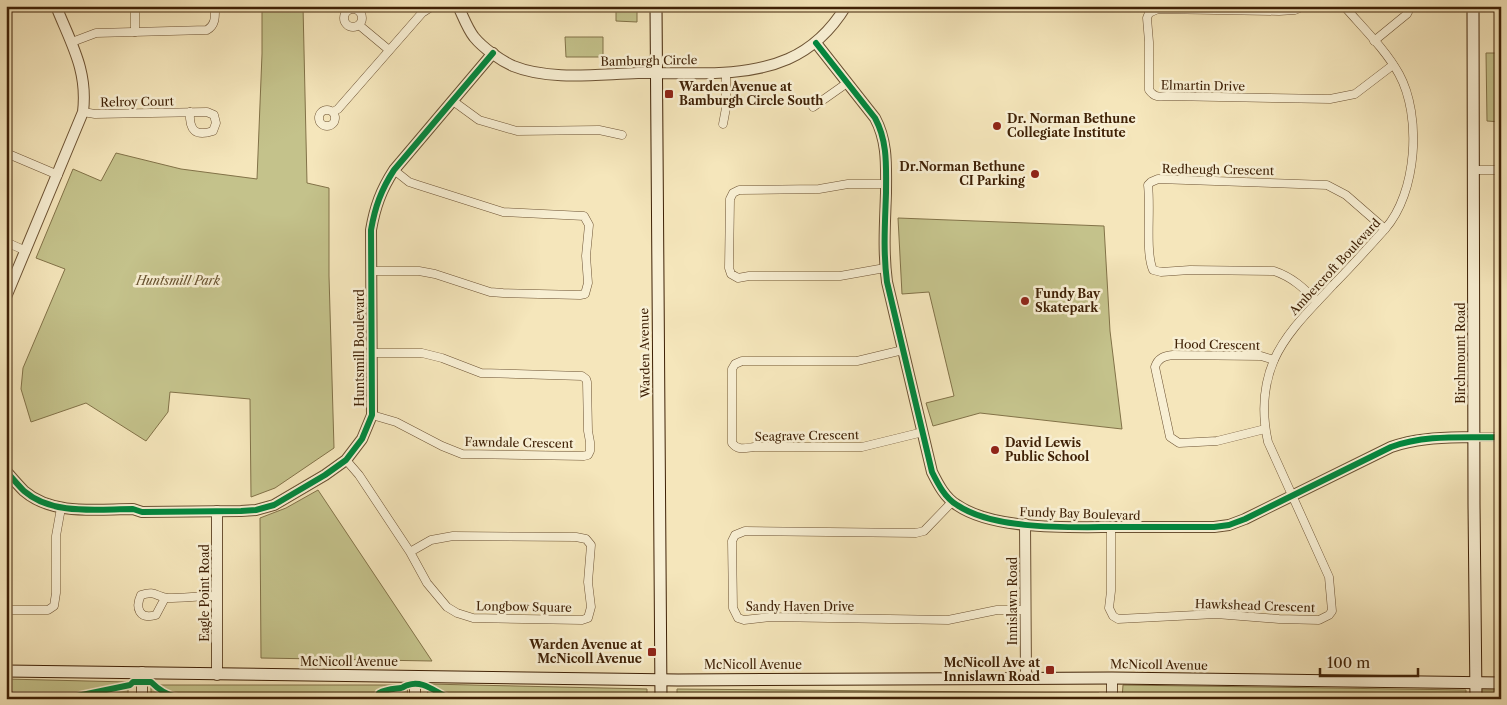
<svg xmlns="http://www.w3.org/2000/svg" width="1507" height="705" font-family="'Libre Caslon Text',serif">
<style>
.green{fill:#c4c28b;stroke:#827248}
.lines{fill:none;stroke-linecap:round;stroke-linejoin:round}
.minor-casing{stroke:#6c5233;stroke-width:9}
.tertiary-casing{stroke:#6c5233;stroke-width:12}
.secondary-casing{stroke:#3f2106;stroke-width:13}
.minor{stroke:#f8efd3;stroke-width:8}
.tertiary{stroke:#f8efd3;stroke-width:10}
.secondary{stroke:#f8efd3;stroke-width:11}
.quiet{stroke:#56aa40;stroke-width:5;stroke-dasharray:10 5;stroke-linecap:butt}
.cycleway-casing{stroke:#f8efd3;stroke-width:9}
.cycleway{stroke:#00873e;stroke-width:6}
.poi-dot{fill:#8f2418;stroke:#f8efd3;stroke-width:2}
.labels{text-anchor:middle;stroke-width:5;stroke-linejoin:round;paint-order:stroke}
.street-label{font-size:12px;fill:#3f2106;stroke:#f8efd3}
.poi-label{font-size:12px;font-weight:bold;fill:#3f2106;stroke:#f8efd3;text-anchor:start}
.park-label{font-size:12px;font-style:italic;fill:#67512e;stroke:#f8efd3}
</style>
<rect width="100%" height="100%" fill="#f5e6bb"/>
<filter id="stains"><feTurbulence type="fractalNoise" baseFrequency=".004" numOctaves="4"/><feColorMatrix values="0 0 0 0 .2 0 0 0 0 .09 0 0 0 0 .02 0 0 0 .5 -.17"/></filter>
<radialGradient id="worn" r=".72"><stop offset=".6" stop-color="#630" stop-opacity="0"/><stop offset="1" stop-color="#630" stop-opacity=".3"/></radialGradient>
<!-- green -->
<g class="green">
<polygon points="262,6 303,6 307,183 329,188 329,276 334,448 275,488 251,497 250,399 170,392 168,412 146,441 86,403 31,422 21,389 23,368 65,269 36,258 73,169 101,181 116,153 181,169 257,179 262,54"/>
<polygon points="616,6 637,6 637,22 616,21"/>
<polygon points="565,37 603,37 603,57 566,57"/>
<polygon points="1486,53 1501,53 1501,122 1487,121"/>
<polygon points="898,218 1104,226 1110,331 1122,429 980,413 933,426 926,403 954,396 929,292 902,294"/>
<polygon points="318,490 432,661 261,658 260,518 286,508"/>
<polygon points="6,679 128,682 128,699 6,699"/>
<polygon points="428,684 647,689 647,699 427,699"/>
<polygon points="151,685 408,685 407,699 151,699"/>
<polygon points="1123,685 1466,690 1466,699 1122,699"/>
<polygon points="677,689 1099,693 1101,699 677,699"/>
<rect x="1479" y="690" width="22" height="9"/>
</g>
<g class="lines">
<!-- minor casing -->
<g class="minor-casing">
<g id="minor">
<polyline points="135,6 135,32"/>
<path d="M 1304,6 L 1295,10 L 1279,11 L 1158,9 L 1149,13 L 1147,18 L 1149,42 L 1149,90 C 1154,97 1158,97 1167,96 L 1330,99 L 1355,94 L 1393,65"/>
<circle cx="353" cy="18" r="9"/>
<polyline points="359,25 389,50"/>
<polyline points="1374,41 1407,14 1411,6"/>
<path d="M 72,42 L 96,33 L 207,30 C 216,25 215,16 215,6"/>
<polyline points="453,101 479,120 517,131 599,130 622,135"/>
<polyline points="813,107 847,83"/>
<circle cx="327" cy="118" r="8"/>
<path d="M 83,112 L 95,114 L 207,112 L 214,115 L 216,123 L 213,131 C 195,137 189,130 190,112"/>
<polyline points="333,112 338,109 422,13 433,6"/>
<polyline points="723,124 726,108 726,72"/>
<polyline points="6,153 58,175"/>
<polyline points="1474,170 1501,170"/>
<polyline points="6,242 26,251"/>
<polyline points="885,268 840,276 749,276 738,278 731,274 729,268 730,199 733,193 739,190 819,189 848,184 886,184"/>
<polyline points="371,271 419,271 435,274 490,292 503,293 580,295 585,294 588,283 586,256 589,225 584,216 503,212 418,185 409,182 394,170"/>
<path d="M 1317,302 C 1304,288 1292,277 1274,271 L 1190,270 L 1161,272 L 1153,270 C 1145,252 1151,209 1148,185 L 1151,182 L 1158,179 L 1327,185 L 1346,195 L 1385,229"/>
<path d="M 903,350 L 857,361 L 742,361 L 735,364 L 732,369 L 732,443 C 738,451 746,448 754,447 L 862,447 L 923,432"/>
<polyline points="372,415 396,422 442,446 462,454 584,456 588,455 590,451 590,442 588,431 587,382 586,379 582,376 481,373 442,358 422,353 372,353"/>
<path d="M 1265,429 L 1217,441 L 1179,443 L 1170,437 L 1155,367 C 1158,358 1164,356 1173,355 L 1261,356 L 1274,360"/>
<polyline points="1475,437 1501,437"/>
<polyline points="346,460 359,475 410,552 427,583 447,607 457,613 473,618 582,620 588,618 591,607 588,582 591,545 586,539 576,537 453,536 431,540 410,552"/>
<polyline points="952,502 924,531 916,533 745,531 735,535 732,541 733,608 738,618 744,620 770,617 948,620 997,610 1025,610"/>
<path d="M 1111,527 L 1111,591 L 1109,608 L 1113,616 L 1118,619 L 1216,614 L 1279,619 L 1319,620 L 1329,615 L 1332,611 L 1329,577 L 1268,442 C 1262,415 1263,386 1274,360 C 1287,331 1312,308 1333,285 C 1351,267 1368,248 1385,229 C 1417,193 1422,116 1399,74 C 1385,49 1363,28 1344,6"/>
<path d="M 165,598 L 156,615 C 139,620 135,608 141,595 C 156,590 156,597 168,598 C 184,598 200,596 217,596"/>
<polyline points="6,610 48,610 54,606 56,593 56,536 61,508"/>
</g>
</g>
<!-- tertiary casing -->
<g class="tertiary-casing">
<g id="tertiary">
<path d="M 458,6 C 463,16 467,28 474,37 C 483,48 500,60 513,66 C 550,81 598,74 638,73 C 687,72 742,79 788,59 C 813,48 832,29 846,6"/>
<path d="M 816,43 L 875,118 C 888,142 886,167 886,193 C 885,223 883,252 887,282 L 932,472 C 938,484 945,498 957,505 C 995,531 1073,527 1118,527 C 1150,527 1182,527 1214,527 L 1229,525 L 1245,519 L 1391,447 C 1419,437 1446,438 1475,437"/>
<path d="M 6,297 L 83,112 C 88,70 71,44 56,6"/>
<path d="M 6,471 C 12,478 18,485 24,491 C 53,516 98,509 133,509 L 142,512 L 241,511 L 256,510 L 274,505 L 325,475 L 346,460 L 362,439 L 372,415 L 371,230 C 375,207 381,190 394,170 L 493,53"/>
<polyline points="217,511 217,675"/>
<polyline points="1025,524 1026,678"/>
<polyline points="415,676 415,699"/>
<polyline points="1112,678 1112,699"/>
<polyline points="142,699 142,672"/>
</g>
</g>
<!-- secondary casing -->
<g class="secondary-casing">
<g id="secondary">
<polyline points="656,6 661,699"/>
<polyline points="1473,6 1474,504 1476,699"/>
<polyline points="6,671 678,680 1112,678 1501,683"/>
</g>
</g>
<!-- minor -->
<use href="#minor" class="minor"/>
<!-- tertiary -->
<use href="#tertiary" class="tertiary"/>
<!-- secondary -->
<use href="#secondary" class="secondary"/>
<!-- quiet -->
<polyline class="quiet" points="1489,695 1494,699"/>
<!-- cycleway casing -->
<g class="cycleway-casing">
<g id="cycleway">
<path d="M 816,43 L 875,118 C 888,142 886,167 886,193 C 885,223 883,252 887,282 L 932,472 C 938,484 945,498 957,505 C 995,531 1073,527 1118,527 C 1150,527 1182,527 1214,527 L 1229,525 L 1245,519 L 1391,447 C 1426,434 1464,438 1501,437"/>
<path d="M 6,471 C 12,478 18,485 24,491 C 53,516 98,509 133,509 L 142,512 L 241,511 L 256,510 L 274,505 L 325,475 L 346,460 L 362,439 L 372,415 L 371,230 C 375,207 381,190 394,170 L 493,53"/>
<path d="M 6,696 L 77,696 L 130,685 L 133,682 L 151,682 C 159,690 166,695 177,697 L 255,699"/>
<path d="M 376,699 L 379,693 C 386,689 393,689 401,688 C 404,687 406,685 408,685 C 424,679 438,695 452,699"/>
</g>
</g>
<!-- cycleway -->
<use href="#cycleway" class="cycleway"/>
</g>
<!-- markers -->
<g class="poi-dot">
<rect x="664" y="89" width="10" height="10" rx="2.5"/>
<circle cx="997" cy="126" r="5"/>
<circle cx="1035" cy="174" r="5"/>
<circle cx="1025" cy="301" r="5"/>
<circle cx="995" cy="450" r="5"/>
<rect x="647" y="647" width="10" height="10" rx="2.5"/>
<rect x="1045" y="665" width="10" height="10" rx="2.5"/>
</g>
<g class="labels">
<!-- street labels -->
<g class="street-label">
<text transform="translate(649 61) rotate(-1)" y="4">Bamburgh Circle</text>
<text transform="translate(1203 86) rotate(1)" y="4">Elmartin Drive</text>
<text transform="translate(137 102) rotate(-1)" y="4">Relroy Court</text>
<text transform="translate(1218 170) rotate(1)" y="4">Redheugh Crescent</text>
<text transform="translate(1335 267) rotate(-47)" y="4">Ambercroft Boulevard</text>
<text transform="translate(1217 345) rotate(1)" y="4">Hood Crescent</text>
<text transform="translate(360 348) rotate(-90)" y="4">Huntsmill Boulevard</text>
<text transform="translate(645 353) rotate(-91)" y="4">Warden Avenue</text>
<text transform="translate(1461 353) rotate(-90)" y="4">Birchmount Road</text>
<text transform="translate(807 436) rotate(-1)" y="4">Seagrave Crescent</text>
<text transform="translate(519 443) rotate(1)" y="4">Fawndale Crescent</text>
<text transform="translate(1080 514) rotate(2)" y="4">Fundy Bay Boulevard</text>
<text transform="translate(205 593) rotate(-90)" y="4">Eagle Point Road</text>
<text transform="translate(1013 601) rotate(-90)" y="4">Innislawn Road</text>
<text transform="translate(1255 606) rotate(2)" y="4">Hawkshead Crescent</text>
<text transform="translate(524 607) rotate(1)" y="4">Longbow Square</text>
<text x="800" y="611">Sandy Haven Drive</text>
<text x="349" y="666">McNicoll Avenue</text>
<text x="753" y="669">McNicoll Avenue</text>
<text transform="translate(1159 665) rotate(1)" y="4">McNicoll Avenue</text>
</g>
<!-- poi labels -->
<g class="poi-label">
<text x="679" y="91">Warden Avenue at<tspan x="679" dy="14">Bamburgh Circle South</tspan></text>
<text x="1007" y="123">Dr. Norman Bethune<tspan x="1007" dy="14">Collegiate Institute</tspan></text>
<text x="1025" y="171" text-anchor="end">Dr.Norman Bethune<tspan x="1025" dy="14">CI Parking</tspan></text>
<text x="1035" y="298">Fundy Bay<tspan x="1035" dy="14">Skatepark</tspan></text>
<text x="1005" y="447">David Lewis<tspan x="1005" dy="14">Public School</tspan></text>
<text x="642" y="649" text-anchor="end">Warden Avenue at<tspan x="642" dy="14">McNicoll Avenue</tspan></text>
<text x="1040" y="667" text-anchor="end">McNicoll Ave at<tspan x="1040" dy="14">Innislawn Road</tspan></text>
</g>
<!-- park labels -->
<g class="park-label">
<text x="178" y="285">Huntsmill Park</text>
</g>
</g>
<!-- margin -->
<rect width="1507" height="705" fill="none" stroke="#f5e6bb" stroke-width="25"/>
<rect x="8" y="8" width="1492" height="690" fill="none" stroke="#3f2106" stroke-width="2.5"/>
<rect x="12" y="12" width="1482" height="680" fill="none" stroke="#3f2106"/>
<!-- scale -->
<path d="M1320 668v8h98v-8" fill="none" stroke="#3f2106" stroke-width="2.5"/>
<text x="1327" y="668" font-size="15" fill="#3f2106" stroke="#f8efd3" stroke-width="4" paint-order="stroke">100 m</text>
<rect width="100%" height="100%" filter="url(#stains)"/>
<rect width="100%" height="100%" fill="url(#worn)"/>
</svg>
